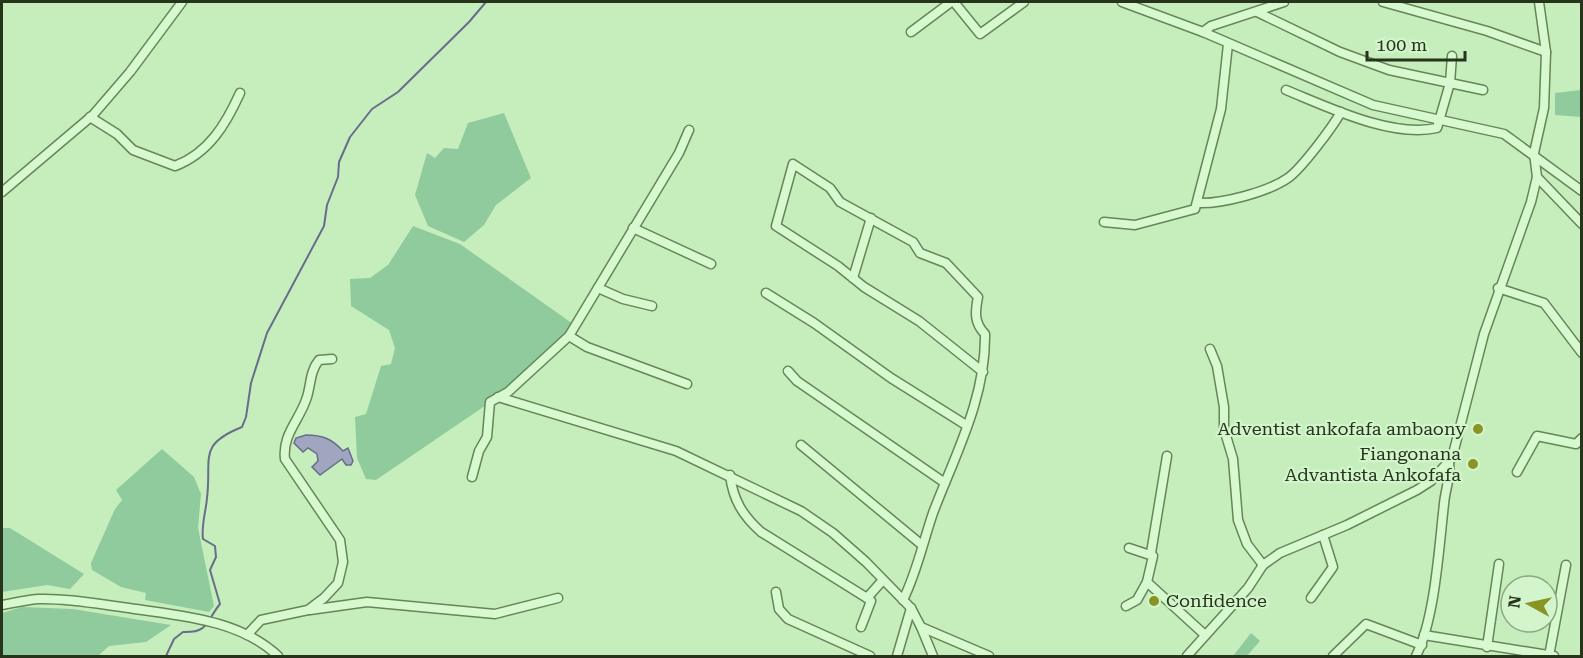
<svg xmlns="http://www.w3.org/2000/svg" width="1583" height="658" font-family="'Roboto Serif',serif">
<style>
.green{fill:#90cb9e}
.water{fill:#a0a6bf;stroke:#686d8c;stroke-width:1.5}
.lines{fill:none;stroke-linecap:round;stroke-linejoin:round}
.stream{stroke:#686d8c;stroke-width:2}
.minor-casing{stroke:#678556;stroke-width:11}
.minor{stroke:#d7f9cf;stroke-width:8}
.poi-dot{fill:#899425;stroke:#d3f5cb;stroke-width:2}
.labels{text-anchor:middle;stroke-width:4.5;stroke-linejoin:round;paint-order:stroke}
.poi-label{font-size:18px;fill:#25341b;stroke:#d3f5cb;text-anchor:end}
</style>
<rect width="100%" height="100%" fill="#c5eebc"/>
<!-- green -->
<g class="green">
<polygon points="1581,90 1581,117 1555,115 1555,93"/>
<polygon points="504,113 531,178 496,205 484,225 464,242 428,226 415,195 427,153 435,158 444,148 458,149 468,123"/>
<polygon points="413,226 460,244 576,326 498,397 376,480 366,479 357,458 355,417 366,414 381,366 391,364 395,348 389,330 351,306 350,279 370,278 388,265"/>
<polygon points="162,449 194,477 201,494 198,528 214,606 209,612 145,600 146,593 121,587 92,570 91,563 115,509 122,500 116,490"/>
<polygon points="3,528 10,528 84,574 70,589 47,585 2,592"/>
<polygon points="22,607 73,609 171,625 146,642 109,646 98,656 2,656 2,613"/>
<polygon points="1251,633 1260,641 1247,656 1233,656"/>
</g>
<!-- water -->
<path class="water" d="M 306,435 C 323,435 332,439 343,451 L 348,448 L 353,461 L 351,465 L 346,465 L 342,459 L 320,475 L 312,467 L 318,461 L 317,454 L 308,448 L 303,452 L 294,443 L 296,438 Z"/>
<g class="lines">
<!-- stream -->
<path class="stream" d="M 166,656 L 174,639 L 183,632 C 209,633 206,621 220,604 L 210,570 L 216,557 L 215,546 L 203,539 C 201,526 206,511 207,498 C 212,458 197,445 242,427 L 246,417 L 251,383 L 267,333 L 324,226 L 327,205 L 338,177 L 339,162 L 350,137 L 372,109 L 398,92 L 469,22 L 486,2"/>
<!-- minor casing -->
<g class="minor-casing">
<g id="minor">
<polyline points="954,2 980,34 1024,2"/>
<polyline points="1122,2 1203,32 1373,105 1504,134 1582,191"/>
<polyline points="1383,2 1487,31 1546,52"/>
<polyline points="1257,12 1340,52 1389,70 1483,90"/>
<polyline points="911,32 951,2"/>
<polyline points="1203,32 1211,26 1284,2"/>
<path d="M 1286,90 C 1328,107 1391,138 1437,128 L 1450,83 L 1452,56"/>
<path d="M 90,117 L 117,134 L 133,150 L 175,166 C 209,153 226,124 240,93"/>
<polyline points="1537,177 1582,224"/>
<polyline points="2,192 93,115 130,72 182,2"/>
<path d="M 1198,203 C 1222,204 1268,192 1288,178 C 1301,169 1332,128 1341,112"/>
<polyline points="1104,222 1135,225 1195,209 1221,109 1228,44"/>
<polyline points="633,228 711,264"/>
<polyline points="853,278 871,218"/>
<polyline points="598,288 623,299 652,306"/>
<polyline points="1498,288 1544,303 1582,353"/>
<polyline points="766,293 814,323 891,378 966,425"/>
<polyline points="569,336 587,347 687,384"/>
<polyline points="1210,349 1217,366 1224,407 1224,429 1233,459 1238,520 1247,544 1263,565"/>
<polyline points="788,371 797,381 945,483"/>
<polyline points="498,397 676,451 801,511 833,533 866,562 911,608 921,627 989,656"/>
<polyline points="801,445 922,545"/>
<polyline points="1517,472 1537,436 1576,444 1582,438"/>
<path d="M 730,475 C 733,500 743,516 761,532 L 867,598"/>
<polyline points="472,477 479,451 487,437 490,402 508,392 569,336 679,153 689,130"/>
<polyline points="1129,548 1153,556 1147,582 1205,635"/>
<polyline points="1151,553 1167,456"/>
<polyline points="776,592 779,609 788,619 870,656"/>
<polyline points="1311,598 1333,567 1323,535"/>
<path d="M 903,600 C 917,572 923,542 933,513 C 955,455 986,398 985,334 C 974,323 975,312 978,297 L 946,263 L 920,253 L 913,242 L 840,202 L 830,188 L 793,164 L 776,226 L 838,266 L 864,287 L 919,321 L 983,372"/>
<path d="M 2,605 C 13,603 26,600 38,599 C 68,598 98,604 129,608 C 180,616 239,619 278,656"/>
<polyline points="1126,606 1137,600 1147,582"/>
<polyline points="310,610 367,602 495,614 558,598"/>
<polyline points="861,627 871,601 867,598 882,581"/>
<polyline points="921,627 933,656"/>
<path d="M 247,635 L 261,620 L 308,610 L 324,598 L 338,583 L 343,562 L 340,540 L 285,459 C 282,434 300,420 307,397 C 311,384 310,371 319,360 L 332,359"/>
<polyline points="1424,635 1554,656"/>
<polyline points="1487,647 1499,564"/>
<polyline points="897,656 911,608"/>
<polyline points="1187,656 1248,588 1263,565 1280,553 1347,525 1417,490 1431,481 1452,458 1484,334 1531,202 1537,177 1534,153 1544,108 1546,52 1539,2"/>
<polyline points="1333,656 1366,624 1422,645"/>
<path d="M 1416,656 C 1435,619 1439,547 1444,504 C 1445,490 1451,477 1449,463"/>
<polyline points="1549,656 1566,565"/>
</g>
</g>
<!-- minor -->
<use href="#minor" class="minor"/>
</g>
<!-- markers -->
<g class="poi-dot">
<circle cx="1478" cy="429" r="6"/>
<circle cx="1473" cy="464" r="6"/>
<circle cx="1154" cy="601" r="6"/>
</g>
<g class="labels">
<!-- poi labels -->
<g class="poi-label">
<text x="1466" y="435">Adventist ankofafa ambaony</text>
<text x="1461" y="460">Fiangonana<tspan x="1461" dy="21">Advantista Ankofafa</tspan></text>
<text x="1166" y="607" text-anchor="start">Confidence</text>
</g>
</g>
<!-- border -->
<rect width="1583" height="658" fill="none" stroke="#25341b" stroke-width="6"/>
<!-- north arrow -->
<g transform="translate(1529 604) rotate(278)"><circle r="28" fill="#d3f5cb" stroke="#8da885" stroke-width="1.5"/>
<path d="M0-4.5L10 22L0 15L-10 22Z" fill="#899425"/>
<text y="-9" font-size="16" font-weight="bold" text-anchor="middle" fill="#25341b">N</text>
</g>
<!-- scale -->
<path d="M1367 51v9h98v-9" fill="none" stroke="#25341b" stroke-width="3"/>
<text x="1376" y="51" font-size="18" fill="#25341b" stroke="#d3f5cb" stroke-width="4.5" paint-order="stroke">100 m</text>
</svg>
